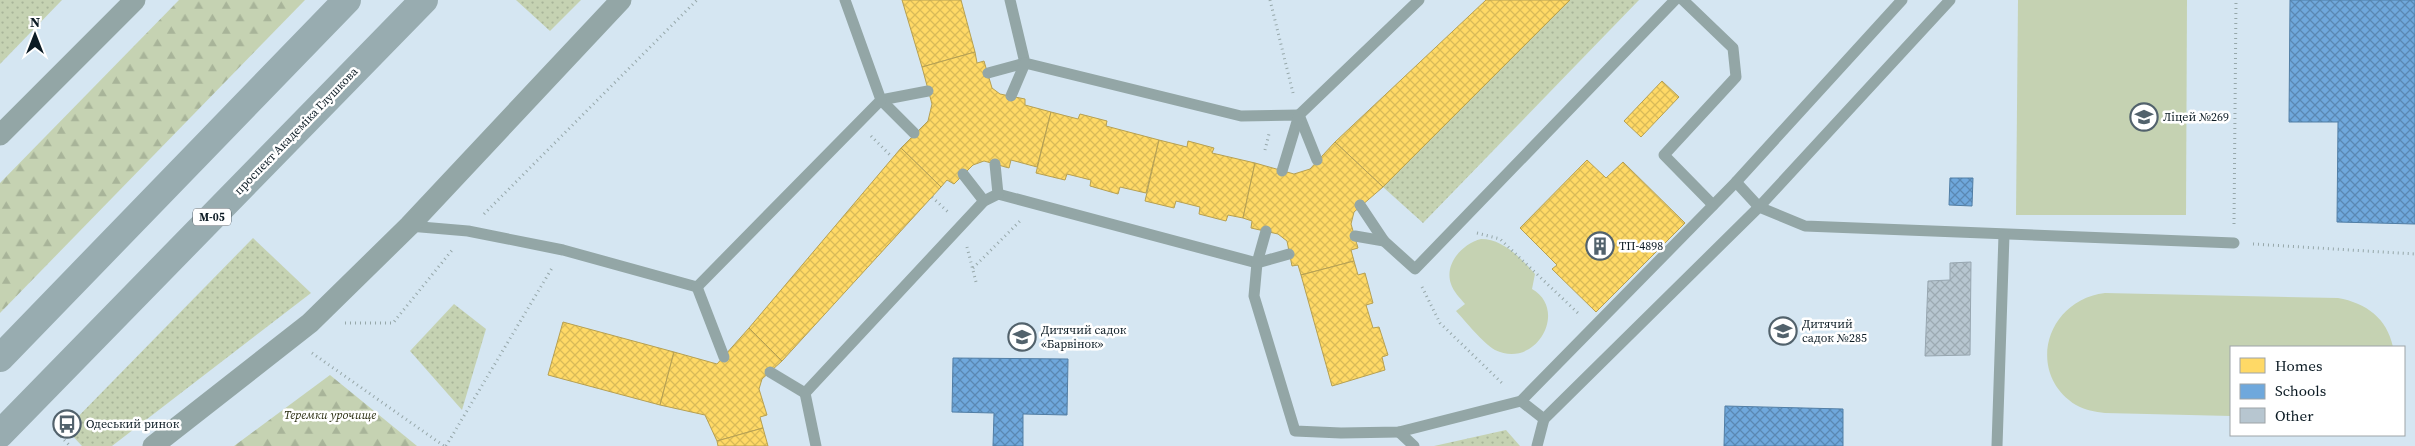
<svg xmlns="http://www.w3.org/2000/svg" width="2415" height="446" font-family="'Source Serif 4',serif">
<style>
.grass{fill:url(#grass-dots)}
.forest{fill:url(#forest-firs)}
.garden{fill:#c5d2b2}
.homes{fill:url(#homes-cross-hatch);stroke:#b6a052}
.schools{fill:url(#schools-cross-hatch);stroke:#517ea5}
.building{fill:url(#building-cross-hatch);stroke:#97a6b0}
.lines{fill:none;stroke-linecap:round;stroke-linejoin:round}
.path{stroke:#96a7a9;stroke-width:3;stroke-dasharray:1 4;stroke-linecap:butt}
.service{stroke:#93a6a6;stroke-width:11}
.minor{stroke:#93a6a6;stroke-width:21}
.trunk{stroke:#98acb0;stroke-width:28}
.labels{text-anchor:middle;stroke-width:5;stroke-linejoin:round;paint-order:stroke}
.shield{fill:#fff;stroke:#555f66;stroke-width:1}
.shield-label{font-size:11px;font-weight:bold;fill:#0c1b24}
.poi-label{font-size:12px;fill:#0c1b24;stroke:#fff;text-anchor:start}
.street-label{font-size:12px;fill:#0c1b24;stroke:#fff}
.park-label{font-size:12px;font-style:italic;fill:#2a2e10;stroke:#fff}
</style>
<defs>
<pattern id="grass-dots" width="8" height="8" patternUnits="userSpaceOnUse" patternTransform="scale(1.25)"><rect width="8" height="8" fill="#c5d2b2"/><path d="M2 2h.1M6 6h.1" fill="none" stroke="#a8b499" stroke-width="1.8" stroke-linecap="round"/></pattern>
<pattern id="forest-firs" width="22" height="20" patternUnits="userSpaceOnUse" patternTransform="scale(1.25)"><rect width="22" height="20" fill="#c5d2b2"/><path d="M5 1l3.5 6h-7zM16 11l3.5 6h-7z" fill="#a8b499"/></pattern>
<pattern id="homes-cross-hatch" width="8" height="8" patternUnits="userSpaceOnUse" patternTransform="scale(1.25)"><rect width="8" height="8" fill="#ffd966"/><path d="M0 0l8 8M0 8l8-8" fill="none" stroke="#d9ba58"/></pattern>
<pattern id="schools-cross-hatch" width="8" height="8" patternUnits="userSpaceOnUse" patternTransform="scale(1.25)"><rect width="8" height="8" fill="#6fa8dc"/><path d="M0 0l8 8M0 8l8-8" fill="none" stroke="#5a88b2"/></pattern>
<pattern id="building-cross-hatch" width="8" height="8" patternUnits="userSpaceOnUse" patternTransform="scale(1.25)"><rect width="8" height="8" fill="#b7c6d0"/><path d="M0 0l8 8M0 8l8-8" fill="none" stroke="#9caab2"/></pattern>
</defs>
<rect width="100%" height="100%" fill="#d5e6f2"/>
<!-- grass -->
<g class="grass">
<polygon points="0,0 62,0 0,64"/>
<polygon points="516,0 581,0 550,31"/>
<polygon points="1570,0 1639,0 1423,223 1383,187"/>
<polygon points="253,238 311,293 112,446 82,446 66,429"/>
<polygon points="454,304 486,329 462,410 410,351"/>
<polygon points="1506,430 1520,446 1434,446"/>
</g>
<!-- forest -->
<g class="forest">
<polygon points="179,0 305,0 0,313 0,183"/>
<polygon points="330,375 417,446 234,446"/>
</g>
<!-- garden -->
<g class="garden">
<polygon points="2018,0 2187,0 2186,215 2016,215"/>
<path d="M 1481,239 C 1503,239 1521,258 1535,274 L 1532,289 C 1569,310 1536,370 1495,350 C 1483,343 1466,322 1456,311 L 1465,304 C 1460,298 1453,291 1451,284 C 1444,264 1462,244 1481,239 Z"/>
<path d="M 2105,293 L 2338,298 C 2366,303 2387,318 2393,347 L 2231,347 L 2231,416 L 2105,413 C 2095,412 2085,410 2076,405 C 2025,373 2046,300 2105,293 Z"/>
</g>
<!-- homes -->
<g class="homes">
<polygon points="902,0 961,0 975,52 922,67"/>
<polygon points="1486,0 1570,0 1383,187 1335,142"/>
<polygon points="975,52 977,63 984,61 992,88 1000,94 1025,99 1025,105 1051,112 1037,167 1011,160 1009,168 984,161 973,165 954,184 947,180 941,187 901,148 928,121 932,104 922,67"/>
<polygon points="1662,81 1679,97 1641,137 1624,121"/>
<polygon points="1051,112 1078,119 1080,114 1107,121 1106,126 1159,140 1146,193 1120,187 1118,194 1090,186 1091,180 1067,174 1065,180 1036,173"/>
<polygon points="1159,140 1187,147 1188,141 1214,148 1212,153 1255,163 1243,218 1228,215 1226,221 1199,214 1200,207 1176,201 1174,208 1145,201"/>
<polygon points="1335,142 1383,187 1354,212 1351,224 1358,248 1351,250 1354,261 1301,275 1298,265 1292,266 1287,241 1278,234 1251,228 1252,221 1243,218 1255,163 1294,174 1310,169"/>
<polygon points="901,148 941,187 782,361 749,328"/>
<polygon points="1587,160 1606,178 1623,162 1685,223 1596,312 1552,269 1557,265 1520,228"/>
<polygon points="1354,261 1358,275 1365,273 1373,303 1366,305 1373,328 1379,327 1388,355 1382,357 1385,370 1332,386 1301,275"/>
<polygon points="563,322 674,352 660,405 548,375"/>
<polygon points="749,328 782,361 762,379 759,389 767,415 760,417 763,428 717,441 705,415 660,405 674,352 717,364"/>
<polygon points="763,428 768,446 718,446 717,441"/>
</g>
<!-- schools -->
<g class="schools">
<polygon points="2290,0 2415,0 2415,224 2337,222 2338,122 2289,122"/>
<polygon points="1950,178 1973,178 1972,206 1949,205"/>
<polygon points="953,358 1068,359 1067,415 1023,414 1023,446 993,446 994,413 952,412"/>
<polygon points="1725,406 1843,409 1843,446 1724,446"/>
</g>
<!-- building -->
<polygon class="building" points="1971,262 1970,355 1925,356 1928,281 1950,280 1950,263"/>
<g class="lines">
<!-- path -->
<g class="path">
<polyline points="1270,0 1293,93"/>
<polyline points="871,136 892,157"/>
<polyline points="1265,150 1269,134"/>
<polyline points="932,197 948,212"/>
<polyline points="484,214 697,0"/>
<polyline points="2234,224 2236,0"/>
<polyline points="1477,233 1500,239 1580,315"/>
<polyline points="2253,244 2415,254"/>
<polyline points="967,247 976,282"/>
<polyline points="973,268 1020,221"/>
<polyline points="1422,287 1440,323 1503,384"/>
<polyline points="345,323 393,323 453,249"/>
<polyline points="312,353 444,446"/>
<polyline points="54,429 70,446"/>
<polyline points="446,446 552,268"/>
</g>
<!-- service -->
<g class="service">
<polyline points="1010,0 1025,63 1241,116 1299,115 1317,160"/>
<polyline points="1683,0 1733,48 1736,77 1664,155 1713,205"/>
<polyline points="988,73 1025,63"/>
<polyline points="1011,96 1025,63"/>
<polyline points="881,100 928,91"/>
<polyline points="881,100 914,133"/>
<polyline points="1282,171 1299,115 1419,0"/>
<polyline points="963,174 984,201"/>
<polyline points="1736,182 1759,207 1805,226 2234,243"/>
<polyline points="998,194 1257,263 1289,254"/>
<polyline points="1360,205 1384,241 1415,269 1675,0"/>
<polyline points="409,226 468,231 563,250 697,287 881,100 845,0"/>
<polyline points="1266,231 1257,263 1254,296 1295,431 1341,433 1399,432 1521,401 1736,182 1902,0"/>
<polyline points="1355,236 1384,241"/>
<polyline points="697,287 724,357"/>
<polyline points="770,372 805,393"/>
<polyline points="1521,401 1544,419 1537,446"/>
<polyline points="1544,419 1759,207 1950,0"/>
<polyline points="1399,432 1414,446"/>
<polyline points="816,446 805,393 984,201 998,194 995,164"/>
<polyline points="1997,446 2004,235"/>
</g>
<!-- minor -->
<g class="minor">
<polyline points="0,135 135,0"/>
<polyline points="153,446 310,323 409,226 621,0"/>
</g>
<!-- trunk -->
<g class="trunk">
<polyline points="0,358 347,0"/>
<polyline points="0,434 424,0"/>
</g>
</g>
<!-- icons -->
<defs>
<g id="school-ring" transform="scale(1.4375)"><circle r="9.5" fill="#fff" stroke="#52626c" stroke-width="1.5"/><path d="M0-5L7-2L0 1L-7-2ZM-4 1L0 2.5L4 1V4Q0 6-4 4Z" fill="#52626c"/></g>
<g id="building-ring" transform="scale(1.4375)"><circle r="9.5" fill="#fff" stroke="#52626c" stroke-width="1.5"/><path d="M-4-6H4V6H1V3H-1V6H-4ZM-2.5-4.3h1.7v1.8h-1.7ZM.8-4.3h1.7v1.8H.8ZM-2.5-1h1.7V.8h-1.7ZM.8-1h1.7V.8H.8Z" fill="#52626c"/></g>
<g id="bus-ring" transform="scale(1.4375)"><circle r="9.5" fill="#fff" stroke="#52626c" stroke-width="1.5"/><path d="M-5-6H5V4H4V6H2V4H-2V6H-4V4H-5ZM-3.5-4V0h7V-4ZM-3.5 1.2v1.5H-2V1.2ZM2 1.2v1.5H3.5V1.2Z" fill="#52626c"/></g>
</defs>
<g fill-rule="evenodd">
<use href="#school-ring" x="2144" y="117"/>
<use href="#building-ring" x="1600" y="246"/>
<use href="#school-ring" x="1783" y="331"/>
<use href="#school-ring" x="1022" y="337"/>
<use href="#bus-ring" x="67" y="424"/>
</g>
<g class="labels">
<!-- shield labels -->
<rect class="shield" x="193" y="208.5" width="38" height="17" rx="4"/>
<g class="shield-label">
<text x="212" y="221">М-05</text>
</g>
<!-- poi labels -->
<g class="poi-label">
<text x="2163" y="121">Ліцей №269</text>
<text x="1619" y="250">ТП-4898</text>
<text x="1802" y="328">Дитячий<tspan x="1802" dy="14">садок №285</tspan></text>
<text x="1041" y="334">Дитячий садок<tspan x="1041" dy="14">«Барвінок»</tspan></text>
<text x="86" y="428">Одеський ринок</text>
</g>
<!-- street labels -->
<g class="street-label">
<text transform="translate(296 131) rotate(-46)" y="4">проспект Академіка Глушкова</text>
</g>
<!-- park labels -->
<g class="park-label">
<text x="330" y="419">Теремки урочище</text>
</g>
</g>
<!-- legend -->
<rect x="2230" y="346" width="175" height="90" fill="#ffffff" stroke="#9ea4a7"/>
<rect x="2240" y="358" width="25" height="15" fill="#ffd966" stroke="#9ea4a7"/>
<text x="2275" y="371" font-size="15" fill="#0c1b24">Homes</text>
<rect x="2240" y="384" width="25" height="15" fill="#6fa8dc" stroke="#9ea4a7"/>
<text x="2275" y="396" font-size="15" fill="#0c1b24">Schools</text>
<rect x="2240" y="408" width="25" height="15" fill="#b7c6d0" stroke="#9ea4a7"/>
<text x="2275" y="421" font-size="15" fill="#0c1b24">Other</text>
<!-- north arrow -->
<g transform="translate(35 35)" stroke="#ffffff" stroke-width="4" paint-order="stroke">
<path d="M0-4L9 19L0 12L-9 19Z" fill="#0c1b24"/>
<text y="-8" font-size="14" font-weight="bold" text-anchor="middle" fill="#0c1b24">N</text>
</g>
</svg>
